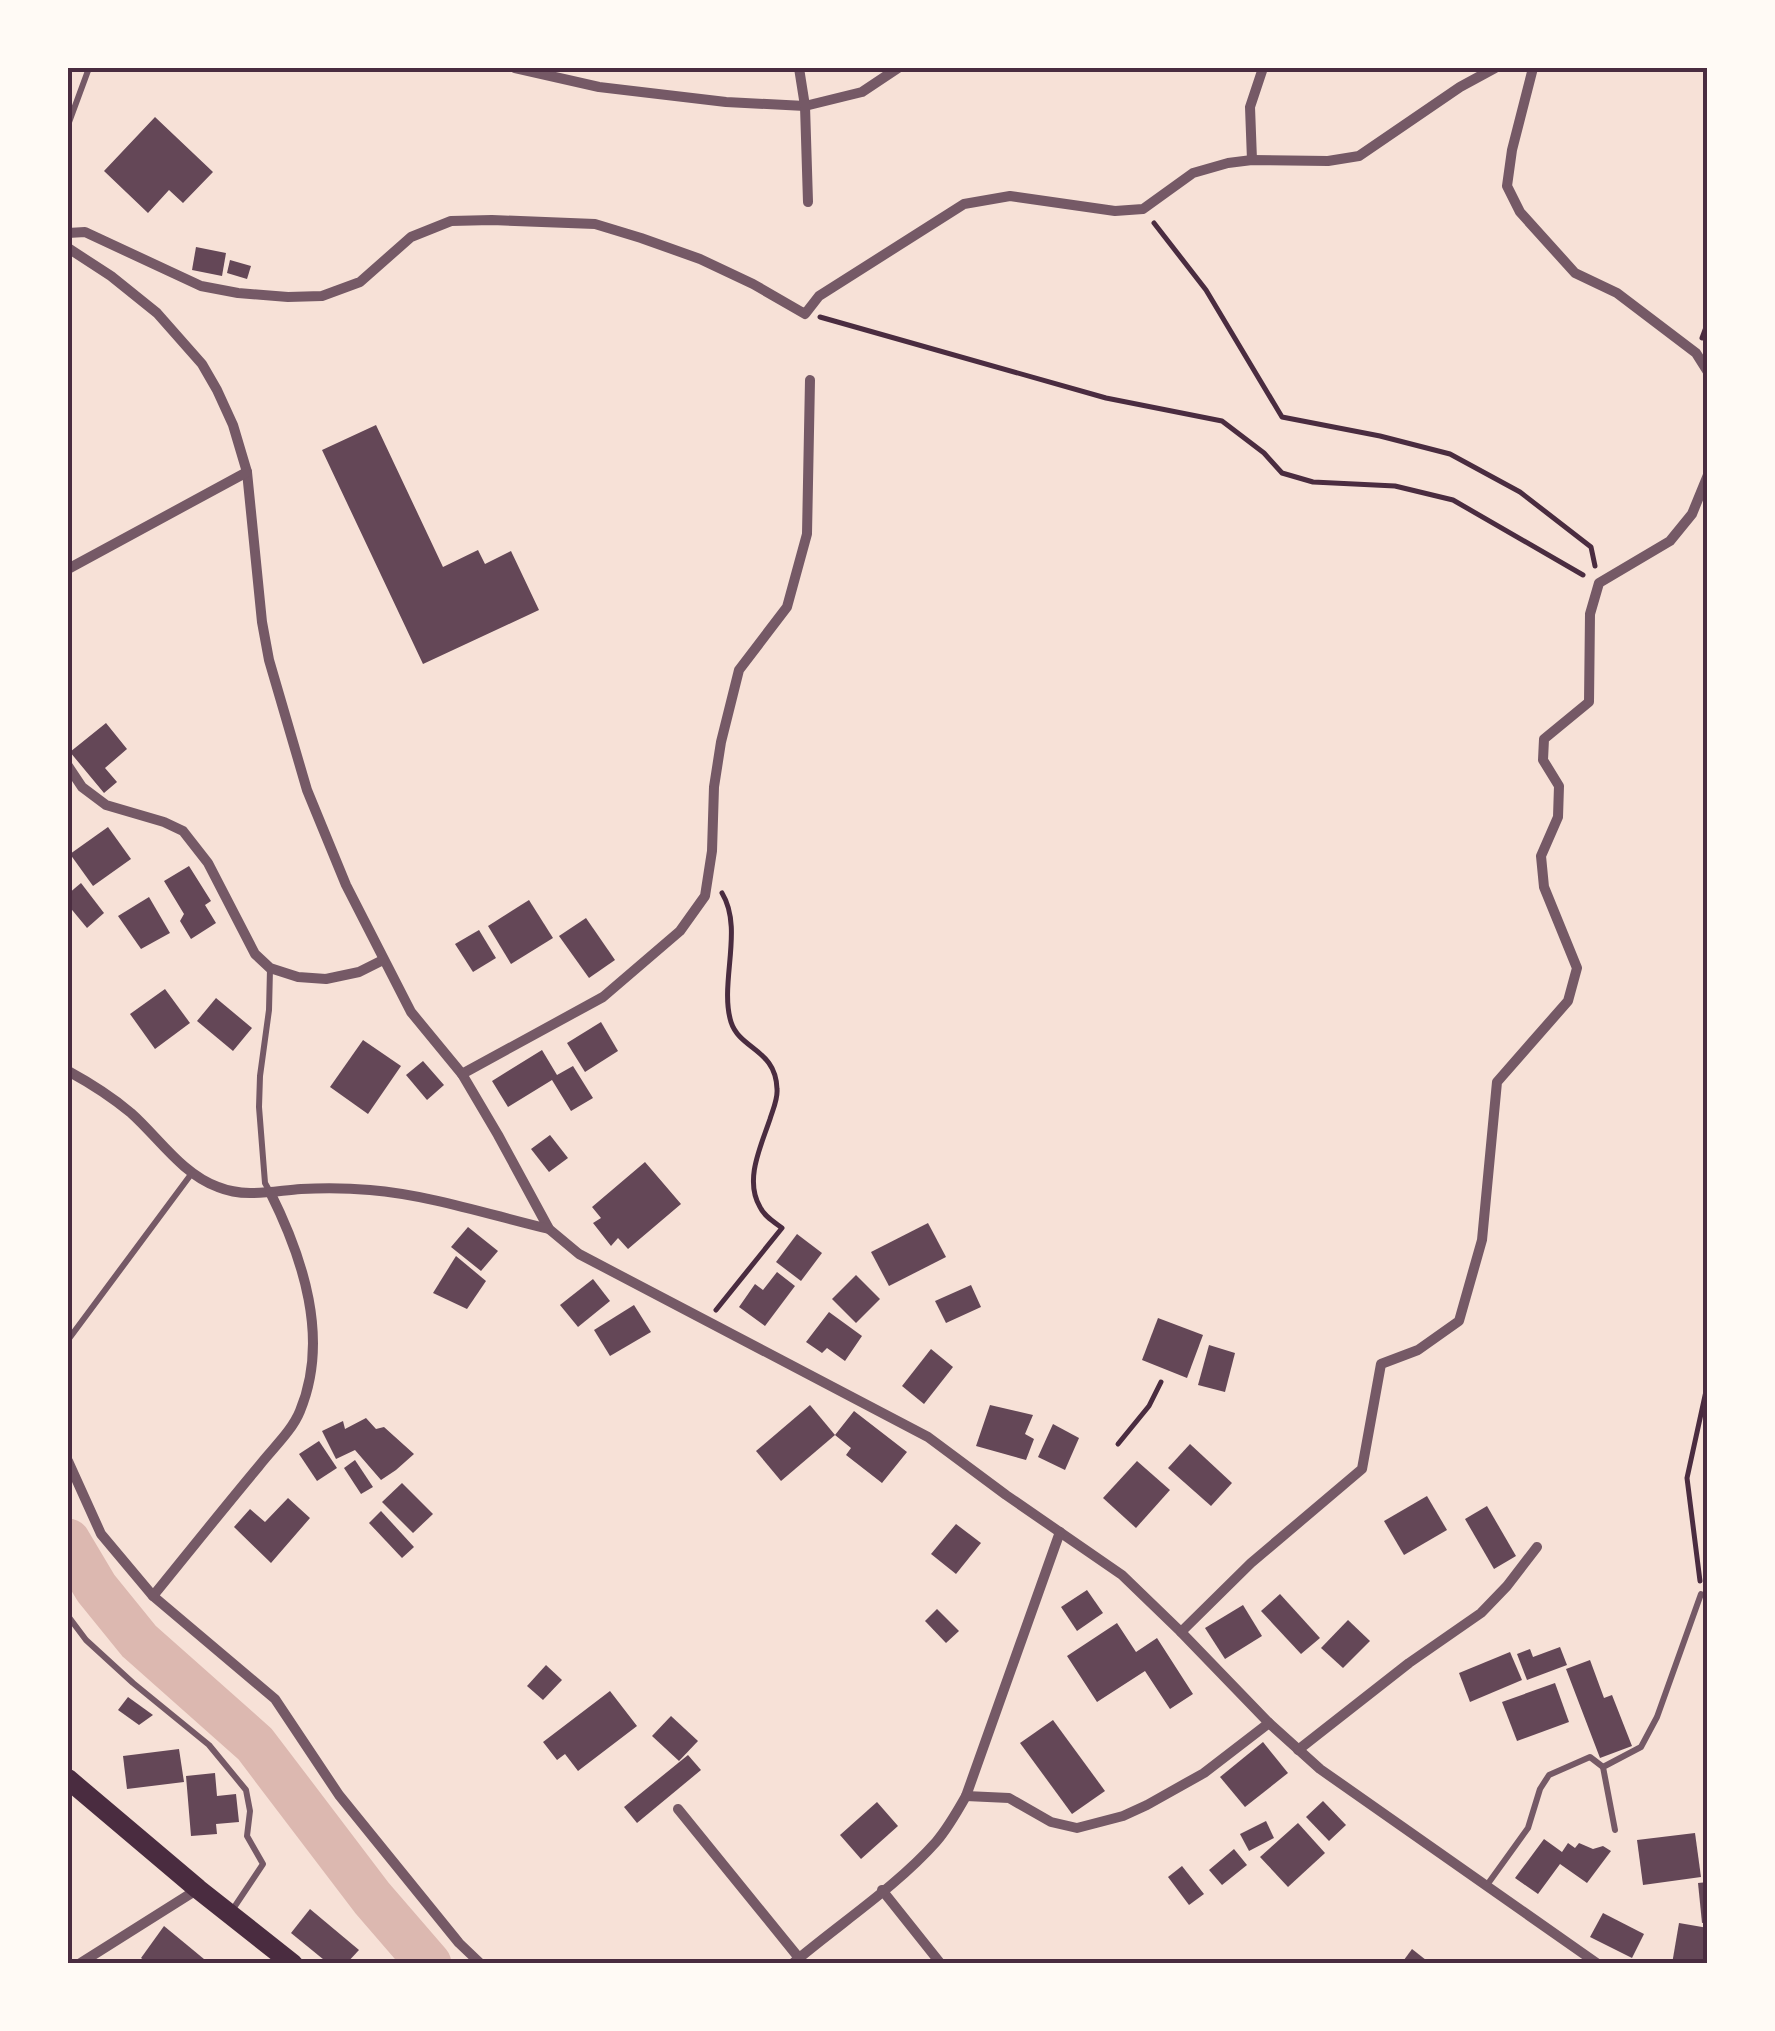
<svg xmlns="http://www.w3.org/2000/svg" width="1775" height="2031" font-family="'Nunito Sans',sans-serif">
<style>
.lines{fill:none;stroke-linecap:round;stroke-linejoin:round}
.river{stroke:#dcb8b0;stroke-width:45}
.building{fill:#644757}
.path{stroke:#4a2c40;stroke-width:5}
.service{stroke:#755966;stroke-width:6}
.minor{stroke:#755966;stroke-width:10}
.primary{stroke:#4a2c40;stroke-width:20}
.neatline{fill:none;stroke:#4a2c40;stroke-width:4}
</style>
<rect width="100%" height="100%" fill="#f7e1d7"/>
<g class="lines">
<!-- river -->
<polyline class="river" points="68,1541 96,1588 139,1641 255,1744 372,1898 429,1964"/>
</g>
<!-- building -->
<g class="building">
<polygon points="155,117 213,172 183,203 169,190 148,213 104,171"/>
<polygon points="196,247 226,253 222,276 192,270"/>
<polygon points="230,260 251,266 247,279 227,273"/>
<polygon points="376,425 443,567 478,550 485,564 511,551 539,610 423,664 322,450"/>
<polygon points="106,723 127,749 105,768 117,782 104,793 70,752"/>
<polygon points="108,827 131,859 93,886 70,854"/>
<polygon points="189,866 211,901 205,905 216,923 191,939 180,921 184,914 164,881"/>
<polygon points="81,883 104,913 87,928 68,905 68,894"/>
<polygon points="149,897 170,933 141,949 118,916"/>
<polygon points="529,900 553,938 511,964 488,926"/>
<polygon points="586,918 615,960 589,978 559,936"/>
<polygon points="479,930 496,958 473,972 455,944"/>
<polygon points="165,989 190,1023 155,1049 130,1014"/>
<polygon points="216,998 252,1028 233,1051 197,1021"/>
<polygon points="601,1022 618,1051 585,1072 567,1043"/>
<polygon points="363,1040 401,1066 368,1114 330,1087"/>
<polygon points="542,1050 557,1075 573,1066 593,1098 571,1111 552,1080 508,1107 492,1081"/>
<polygon points="423,1061 444,1085 427,1100 406,1075"/>
<polygon points="550,1135 568,1158 549,1172 531,1149"/>
<polygon points="645,1162 681,1204 628,1249 618,1238 611,1246 593,1223 601,1218 592,1207"/>
<polygon points="928,1223 946,1257 889,1286 871,1252"/>
<polygon points="468,1227 498,1251 481,1271 451,1247"/>
<polygon points="797,1234 822,1253 801,1281 776,1262"/>
<polygon points="456,1256 486,1281 467,1309 433,1293"/>
<polygon points="777,1272 795,1286 765,1326 739,1307 755,1284 763,1290"/>
<polygon points="856,1275 880,1299 856,1323 832,1299"/>
<polygon points="593,1279 610,1301 578,1327 560,1305"/>
<polygon points="971,1285 981,1307 946,1323 935,1301"/>
<polygon points="634,1305 651,1332 610,1356 594,1330"/>
<polygon points="829,1312 862,1336 845,1361 827,1348 822,1353 806,1342"/>
<polygon points="1158,1318 1203,1335 1187,1378 1142,1360"/>
<polygon points="1209,1345 1235,1353 1225,1392 1198,1385"/>
<polygon points="931,1349 953,1367 924,1404 902,1386"/>
<polygon points="810,1405 835,1435 781,1481 756,1451"/>
<polygon points="990,1405 1033,1415 1025,1434 1034,1439 1026,1460 976,1446"/>
<polygon points="854,1411 907,1452 882,1483 846,1455 851,1448 835,1435"/>
<polygon points="366,1418 376,1429 384,1427 414,1454 396,1470 381,1480 355,1450 336,1459 322,1431 343,1421 345,1429"/>
<polygon points="1053,1424 1079,1438 1065,1470 1038,1457"/>
<polygon points="319,1441 337,1468 317,1481 299,1454"/>
<polygon points="1190,1444 1232,1483 1211,1506 1168,1468"/>
<polygon points="355,1460 373,1487 361,1494 344,1468"/>
<polygon points="1137,1461 1170,1490 1136,1528 1103,1498"/>
<polygon points="402,1483 433,1514 413,1533 382,1502"/>
<polygon points="1427,1496 1447,1530 1404,1555 1384,1521"/>
<polygon points="288,1498 310,1518 271,1563 234,1527 250,1509 265,1522"/>
<polygon points="1487,1506 1516,1556 1494,1569 1465,1519"/>
<polygon points="381,1511 414,1547 402,1558 369,1523"/>
<polygon points="956,1524 981,1543 956,1574 931,1554"/>
<polygon points="1087,1590 1103,1613 1077,1631 1061,1607"/>
<polygon points="1280,1594 1320,1638 1301,1654 1261,1611"/>
<polygon points="1243,1605 1262,1636 1225,1659 1205,1628"/>
<polygon points="937,1609 959,1631 946,1643 925,1621"/>
<polygon points="1348,1620 1370,1641 1343,1668 1321,1648"/>
<polygon points="1117,1623 1136,1652 1157,1638 1193,1694 1170,1709 1145,1671 1097,1702 1067,1656"/>
<polygon points="1560,1647 1567,1665 1527,1680 1517,1654 1530,1649 1533,1657"/>
<polygon points="1510,1652 1522,1680 1470,1702 1459,1673"/>
<polygon points="1590,1660 1604,1698 1612,1695 1632,1746 1600,1758 1566,1669"/>
<polygon points="546,1665 562,1680 543,1700 527,1686"/>
<polygon points="1555,1683 1569,1722 1517,1741 1502,1702"/>
<polygon points="610,1691 637,1726 578,1771 565,1754 557,1760 543,1742"/>
<polygon points="128,1697 153,1715 139,1725 118,1710"/>
<polygon points="671,1716 698,1741 679,1761 652,1736"/>
<polygon points="1053,1720 1105,1791 1072,1814 1020,1743"/>
<polygon points="1263,1742 1288,1773 1245,1807 1220,1777"/>
<polygon points="179,1749 184,1782 127,1789 123,1756"/>
<polygon points="688,1755 701,1770 637,1823 624,1807"/>
<polygon points="215,1773 217,1796 236,1794 239,1822 216,1824 217,1834 191,1836 186,1776"/>
<polygon points="1323,1801 1346,1825 1329,1841 1306,1817"/>
<polygon points="877,1802 898,1826 861,1859 840,1835"/>
<polygon points="1266,1821 1274,1838 1249,1851 1240,1834"/>
<polygon points="1298,1823 1325,1853 1288,1887 1260,1857"/>
<polygon points="1695,1833 1701,1877 1643,1885 1637,1840"/>
<polygon points="1544,1839 1562,1852 1568,1843 1575,1848 1579,1843 1593,1849 1603,1846 1611,1851 1587,1883 1560,1864 1538,1894 1515,1878"/>
<polygon points="1234,1849 1247,1865 1222,1885 1209,1870"/>
<polygon points="1182,1866 1204,1894 1189,1905 1168,1877"/>
<polygon points="1708,1882 1708,1922 1702,1923 1698,1883"/>
<polygon points="310,1909 359,1950 346,1964 329,1964 291,1933"/>
<polygon points="1603,1913 1644,1934 1632,1958 1590,1937"/>
<polygon points="1679,1923 1708,1928 1708,1964 1672,1964"/>
<polygon points="164,1926 210,1964 149,1964 141,1958"/>
<polygon points="1412,1949 1431,1964 1401,1964"/>
</g>
<g class="lines">
<!-- path -->
<g class="path">
<polyline points="1154,223 1206,290 1282,417 1380,436 1450,454 1520,492 1591,547 1595,566"/>
<polyline points="820,317 1106,398 1222,421 1264,453 1282,473 1313,482 1395,486 1453,500 1583,575"/>
<polyline points="1702,338 1708,322"/>
<path d="M 716,1310 L 782,1228 C 774,1222 764,1216 760,1207 C 744,1180 761,1146 770,1119 C 773,1109 778,1099 777,1089 C 776,1049 740,1050 731,1022 C 719,983 744,929 722,893"/>
<polyline points="1118,1444 1149,1406 1161,1382"/>
<polyline points="1700,1581 1687,1478 1708,1382"/>
</g>
<!-- service -->
<g class="service">
<polyline points="68,125 89,68"/>
<polyline points="270,969 269,1010 260,1076 259,1107 265,1183 270,1192"/>
<polyline points="68,1340 192,1173"/>
<polyline points="68,1616 86,1640 133,1683 209,1745 246,1790 250,1811 247,1836 263,1864 233,1909"/>
<polyline points="1615,1830 1603,1767 1641,1747 1657,1717 1701,1594"/>
<polyline points="1487,1885 1528,1828 1540,1789 1549,1775 1590,1757 1603,1767"/>
</g>
<!-- minor -->
<g class="minor">
<polyline points="515,68 599,87 726,102 805,106 862,92 898,68"/>
<polyline points="799,68 805,106 808,202"/>
<polyline points="1533,68 1512,150 1507,186 1520,212 1575,273 1617,293 1696,353 1708,372"/>
<polyline points="1252,160 1250,107 1263,68"/>
<polyline points="68,233 85,232 201,286 238,293 288,297 322,296 360,282 411,237 451,221 492,220 595,224 641,238 700,259 753,284 805,314 819,296 964,204 1010,196 1115,211 1143,209 1193,173 1228,163 1252,160 1328,161 1359,156 1460,87 1495,68"/>
<polyline points="68,248 111,276 157,313 202,364 217,390 233,425 247,472 262,622 269,660 307,790 346,885 411,1012 462,1074 498,1135 549,1229 579,1254 928,1437 1006,1495 1122,1575 1181,1632 1269,1723 1320,1769 1598,1964"/>
<polyline points="68,569 247,472"/>
<polyline points="68,766 82,787 106,805 164,822 183,831 208,863 255,954 270,968 298,977 326,979 359,972 383,960"/>
<path d="M 68,1071 C 90,1083 112,1097 131,1113 C 159,1138 182,1174 218,1187 C 245,1198 273,1191 301,1189 C 323,1188 347,1188 370,1190 C 430,1195 490,1215 549,1229"/>
<polyline points="462,1074 603,997 680,931 705,896 712,851 714,787 721,742 739,670 787,607 807,534 810,380"/>
<path d="M 270,1192 C 303,1258 330,1339 300,1411 C 292,1431 272,1449 259,1466 C 223,1509 188,1553 153,1596 L 275,1699 L 339,1795 L 459,1943 L 481,1964"/>
<polyline points="68,1461 101,1534 153,1596"/>
<polyline points="1181,1632 1251,1563 1362,1469 1381,1364 1418,1350 1459,1321 1482,1240 1497,1082 1568,1001 1577,968 1544,887 1541,856 1558,817 1559,786 1543,760 1544,739 1589,702 1590,614 1599,583 1670,541 1692,514 1708,475"/>
<polyline points="1298,1750 1409,1663 1481,1613 1507,1586 1537,1547"/>
<polyline points="966,1796 1009,1798 1051,1822 1077,1828 1123,1816 1147,1805 1204,1773 1269,1723"/>
<polyline points="678,1809 799,1958"/>
<polyline points="882,1890 941,1964"/>
<polyline points="79,1964 198,1889"/>
<path d="M 792,1964 C 839,1924 896,1887 936,1842 C 948,1828 957,1812 966,1796 L 1060,1532"/>
</g>
<!-- primary -->
<polyline class="primary" points="68,1779 198,1889 293,1964"/>
</g>
<!-- border -->
<rect width="1775" height="2031" fill="none" stroke="#fffaf5" stroke-width="140"/>
<rect x="70" y="70" width="1635" height="1891" class="neatline"/>
</svg>
